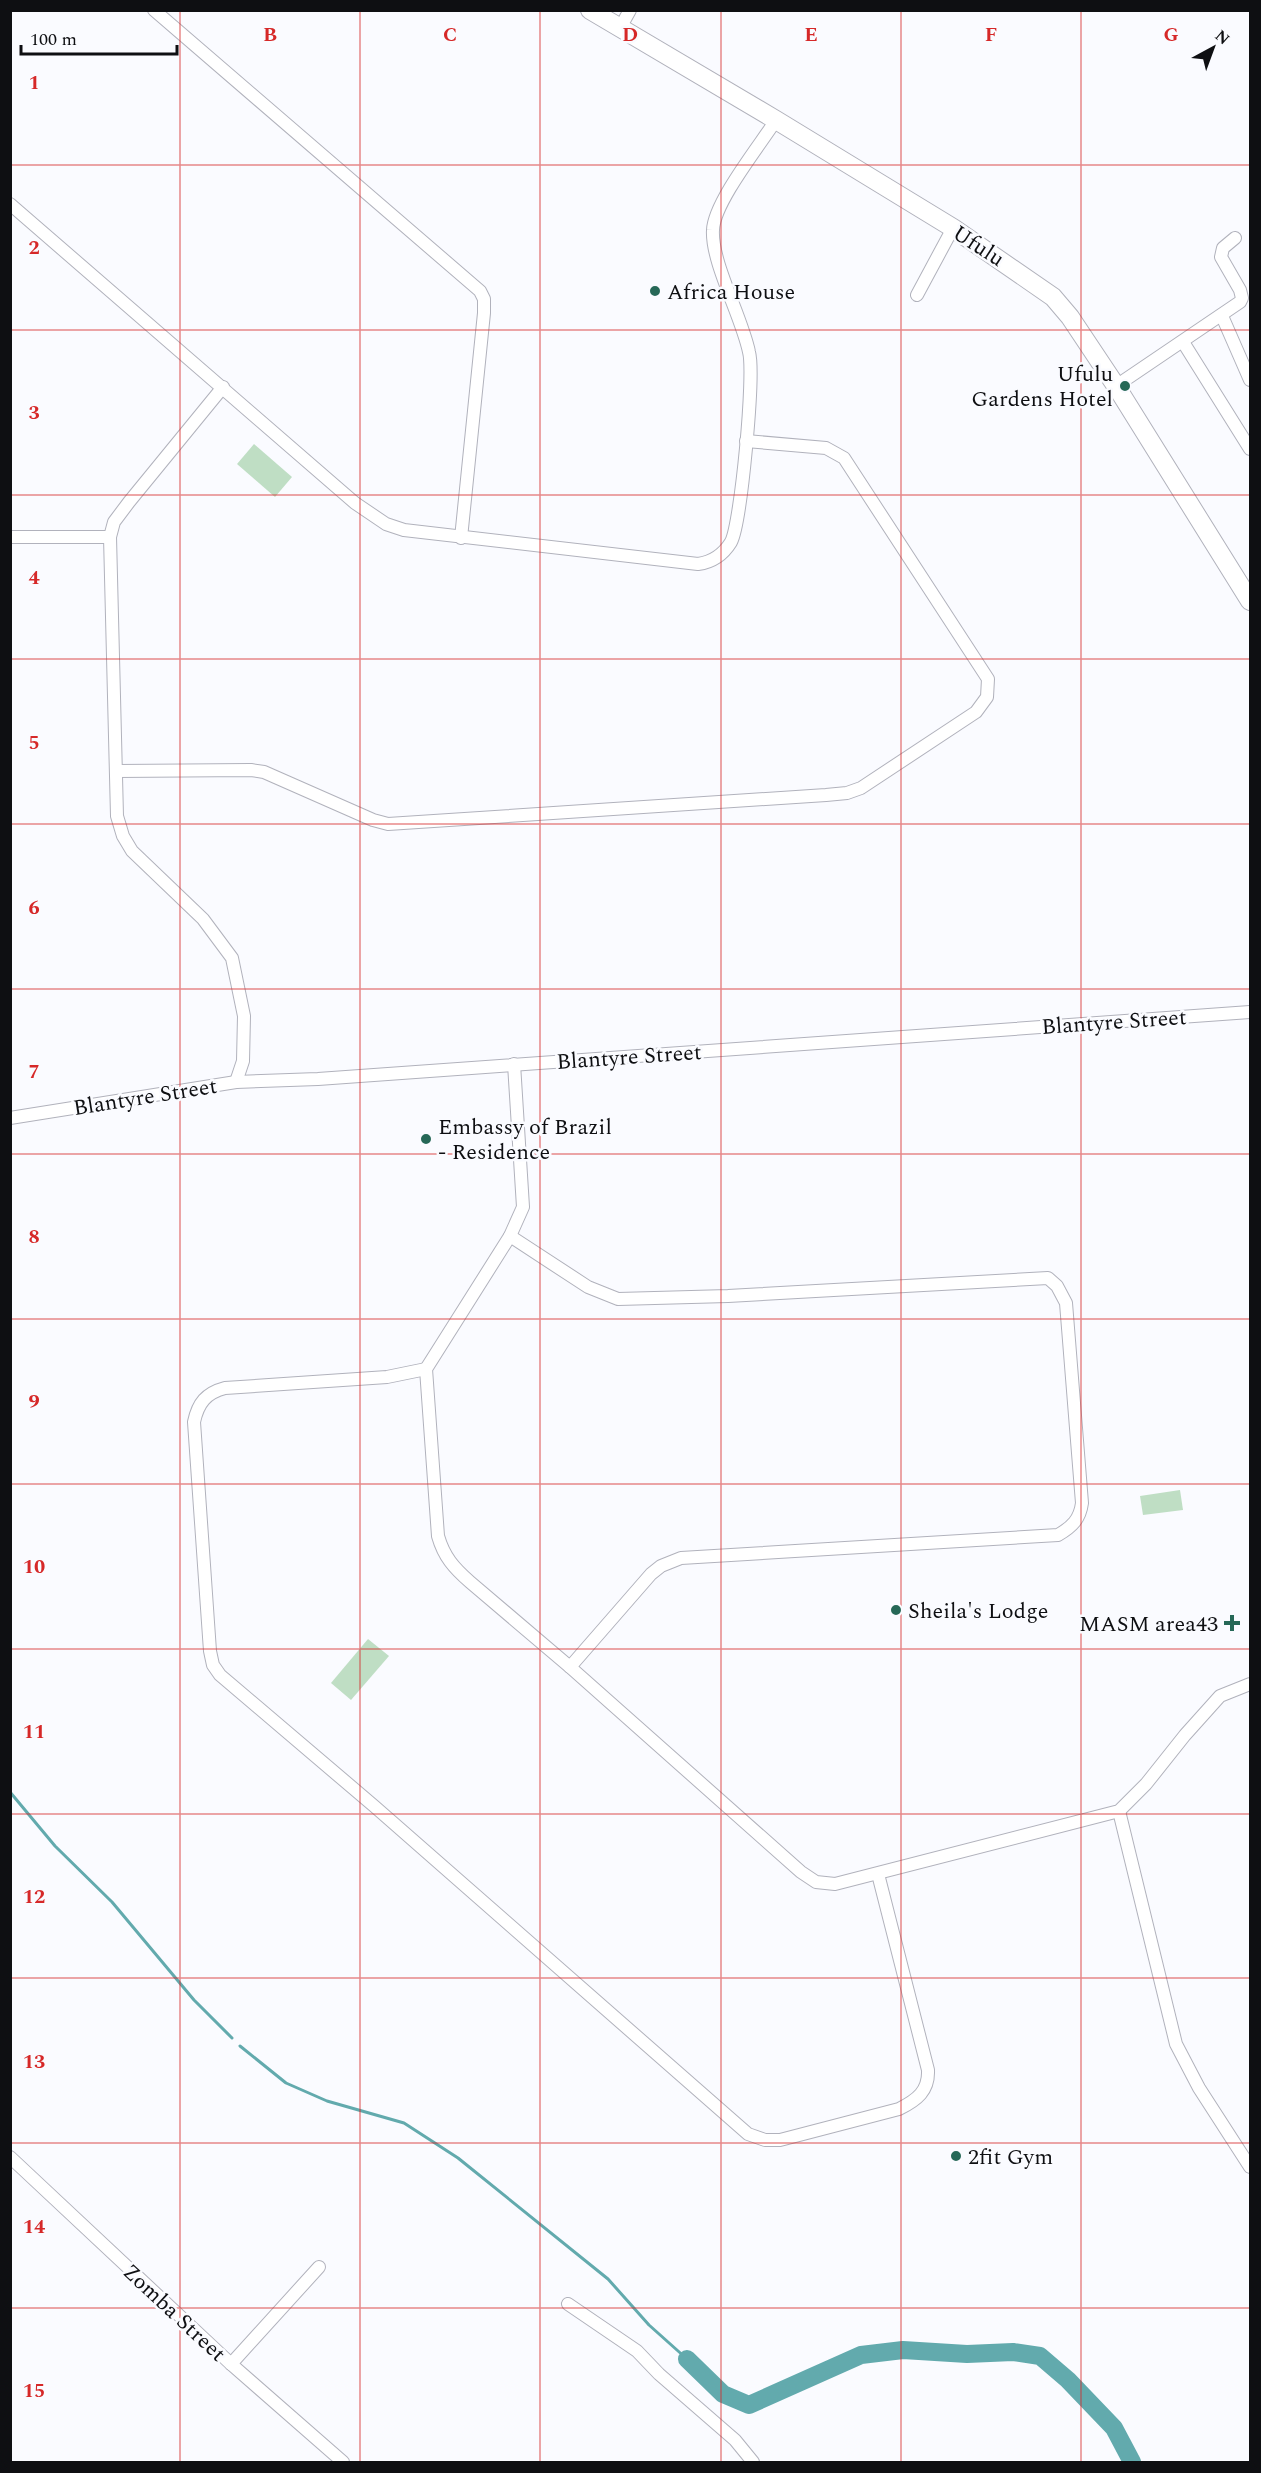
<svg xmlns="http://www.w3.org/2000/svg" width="1261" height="2473" font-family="Spectral,serif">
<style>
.green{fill:#bfdec4}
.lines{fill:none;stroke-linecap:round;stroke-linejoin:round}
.stream{stroke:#62aaad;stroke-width:3}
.river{stroke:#62aaad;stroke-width:18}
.street-casing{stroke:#b1b2bc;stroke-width:14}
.secondary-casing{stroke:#b1b2bc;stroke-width:20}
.street{stroke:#fff;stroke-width:12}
.secondary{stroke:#fff;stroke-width:18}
.grid{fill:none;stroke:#d62828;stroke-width:1.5;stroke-opacity:0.55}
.poi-dot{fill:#266857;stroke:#fafbff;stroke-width:2}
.labels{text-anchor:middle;stroke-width:5;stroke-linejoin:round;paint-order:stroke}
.street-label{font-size:22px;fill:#0e0f12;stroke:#fafbff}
.poi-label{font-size:22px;fill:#0e0f12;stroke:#fafbff;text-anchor:start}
.grid-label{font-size:20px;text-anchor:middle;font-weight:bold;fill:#d62828;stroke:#fafbff;stroke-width:5;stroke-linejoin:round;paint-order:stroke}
</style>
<rect width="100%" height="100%" fill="#fafbff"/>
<!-- green -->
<g class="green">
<polygon points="254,444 292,477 275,497 237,464"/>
<polygon points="1180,1490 1183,1510 1143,1515 1140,1496"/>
<polygon points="368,1639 389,1656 351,1700 331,1683"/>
</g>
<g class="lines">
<!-- stream -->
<g class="stream">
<polyline points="10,1792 55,1846 112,1902 194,2000 232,2038"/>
<polyline points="240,2046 286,2083 327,2101 404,2123 458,2158 608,2279 649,2325 687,2359"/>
</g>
<!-- river -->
<polyline class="river" points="687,2359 723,2394 749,2405 861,2355 903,2350 967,2354 1013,2352 1040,2356 1068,2380 1114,2428 1132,2462"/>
<!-- street casing -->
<g class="street-casing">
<g id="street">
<polyline points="154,10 480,291 484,299 484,313 461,538"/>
<polyline points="620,28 630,10"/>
<path d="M 10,204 L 355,503 L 386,524 L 404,530 L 698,564 C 713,562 723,555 731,542 C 741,523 755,374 749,352 C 742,317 711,262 713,230 C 714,202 760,145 776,120"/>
<polyline points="917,295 953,228"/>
<polyline points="1222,316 1250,380"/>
<polyline points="1183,342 1250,449"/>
<polyline points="1116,386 1240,302 1242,298 1240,290 1221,257 1223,248 1235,238"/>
<polyline points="223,387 129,502 114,522 110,537 117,816 123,836 132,851 203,919 232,958 244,1016 243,1061 236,1082"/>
<polyline points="10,537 110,537"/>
<polyline points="117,771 251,770 264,772 373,820 388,824 826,795 847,793 861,788 976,712 987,697 988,679 844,458 826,448 746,441"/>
<path d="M 514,1064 L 523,1207 L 510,1236 L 426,1369 L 438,1536 C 444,1557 454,1568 470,1582 L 570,1667 L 801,1872 L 816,1882 L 835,1884 L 1119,1811 L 1146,1784 L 1185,1735 L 1220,1696 L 1250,1684"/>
<polyline points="10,1118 236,1082 318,1079 1250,1012"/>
<path d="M 510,1236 L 588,1287 L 618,1299 L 728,1296 L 1048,1278 L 1057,1286 L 1066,1303 L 1082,1503 C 1080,1519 1072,1527 1058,1535 L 681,1558 L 661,1566 L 651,1574 L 570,1667"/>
<path d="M 426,1369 L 387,1377 L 225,1388 C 206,1393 198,1403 194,1422 L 210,1651 L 213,1665 L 220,1675 L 374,1806 L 748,2134 L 765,2140 L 780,2140 L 899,2109 C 917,2100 929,2091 928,2070 L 878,1874"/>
<polyline points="1119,1811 1176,2044 1199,2088 1250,2167"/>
<polyline points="10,2157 231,2364 343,2462"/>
<polyline points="568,2304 637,2351 659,2374 735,2440 753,2462"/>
<polyline points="231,2364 319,2267"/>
</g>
</g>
<!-- secondary casing -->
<g class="secondary-casing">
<polyline id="secondary" points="590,10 776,120 953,228 1053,297 1070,317 1116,386 1250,601"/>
</g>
<!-- street -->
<use href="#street" class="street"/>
<!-- secondary -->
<use href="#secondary" class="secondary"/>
</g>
<!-- grid -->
<path class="grid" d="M 180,10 L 180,2462M 360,10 L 360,2462M 540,10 L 540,2462M 721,10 L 721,2462M 901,10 L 901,2462M 1081,10 L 1081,2462M 10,165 L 1250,165M 10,330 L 1250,330M 10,495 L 1250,495M 10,659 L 1250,659M 10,824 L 1250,824M 10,989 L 1250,989M 10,1154 L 1250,1154M 10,1319 L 1250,1319M 10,1484 L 1250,1484M 10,1649 L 1250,1649M 10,1814 L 1250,1814M 10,1978 L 1250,1978M 10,2143 L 1250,2143M 10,2308 L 1250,2308"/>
<!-- markers -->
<g class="poi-dot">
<circle cx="655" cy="291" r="6"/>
<circle cx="1125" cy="386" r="6"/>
<circle cx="426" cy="1139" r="6"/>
<circle cx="896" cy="1610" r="6"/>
<path d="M1229 1614h6v6h6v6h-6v6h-6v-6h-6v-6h6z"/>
<circle cx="956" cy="2156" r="6"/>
</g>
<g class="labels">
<!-- street labels -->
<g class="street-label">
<text transform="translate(979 245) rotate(33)" y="8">Ufulu</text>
<text transform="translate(1114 1021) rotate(-4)" y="8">Blantyre Street</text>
<text transform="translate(629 1056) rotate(-4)" y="8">Blantyre Street</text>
<text transform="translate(145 1096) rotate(-9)" y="8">Blantyre Street</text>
<text transform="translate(175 2312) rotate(43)" y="8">Zomba Street</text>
</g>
<!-- poi labels -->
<g class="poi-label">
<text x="667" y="299">Africa House</text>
<text x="1113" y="381" text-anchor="end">Ufulu<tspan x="1113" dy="25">Gardens Hotel</tspan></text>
<text x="438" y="1134">Embassy of Brazil<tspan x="438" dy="25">- Residence</tspan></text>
<text x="908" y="1618">Sheila's Lodge</text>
<text x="1218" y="1631" text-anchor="end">MASM area43</text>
<text x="968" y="2164">2fit Gym</text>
</g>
</g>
<g class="grid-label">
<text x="270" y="41">B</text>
<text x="450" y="41">C</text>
<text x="630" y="41">D</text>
<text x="811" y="41">E</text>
<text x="991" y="41">F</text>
<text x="1171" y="41">G</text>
<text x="34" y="89">1</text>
<text x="34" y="254">2</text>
<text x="34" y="419">3</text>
<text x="34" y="584">4</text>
<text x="34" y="749">5</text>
<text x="34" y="914">6</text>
<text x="34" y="1078">7</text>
<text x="34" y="1243">8</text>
<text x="34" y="1408">9</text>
<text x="34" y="1573">10</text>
<text x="34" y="1738">11</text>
<text x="34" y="1903">12</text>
<text x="34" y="2068">13</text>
<text x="34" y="2233">14</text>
<text x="34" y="2397">15</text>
</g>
<!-- border -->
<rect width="1261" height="2473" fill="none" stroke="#0e0f12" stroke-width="24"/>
<!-- north arrow -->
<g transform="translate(1213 48) rotate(41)" stroke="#fafbff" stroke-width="4.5" paint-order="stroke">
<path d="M0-4.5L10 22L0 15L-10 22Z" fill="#0e0f12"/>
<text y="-9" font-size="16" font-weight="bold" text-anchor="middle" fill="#0e0f12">N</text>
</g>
<!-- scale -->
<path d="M21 45v9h156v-9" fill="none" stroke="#0e0f12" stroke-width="3"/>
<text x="30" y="45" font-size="18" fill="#0e0f12" stroke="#fafbff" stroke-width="4.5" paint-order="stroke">100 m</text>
</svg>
